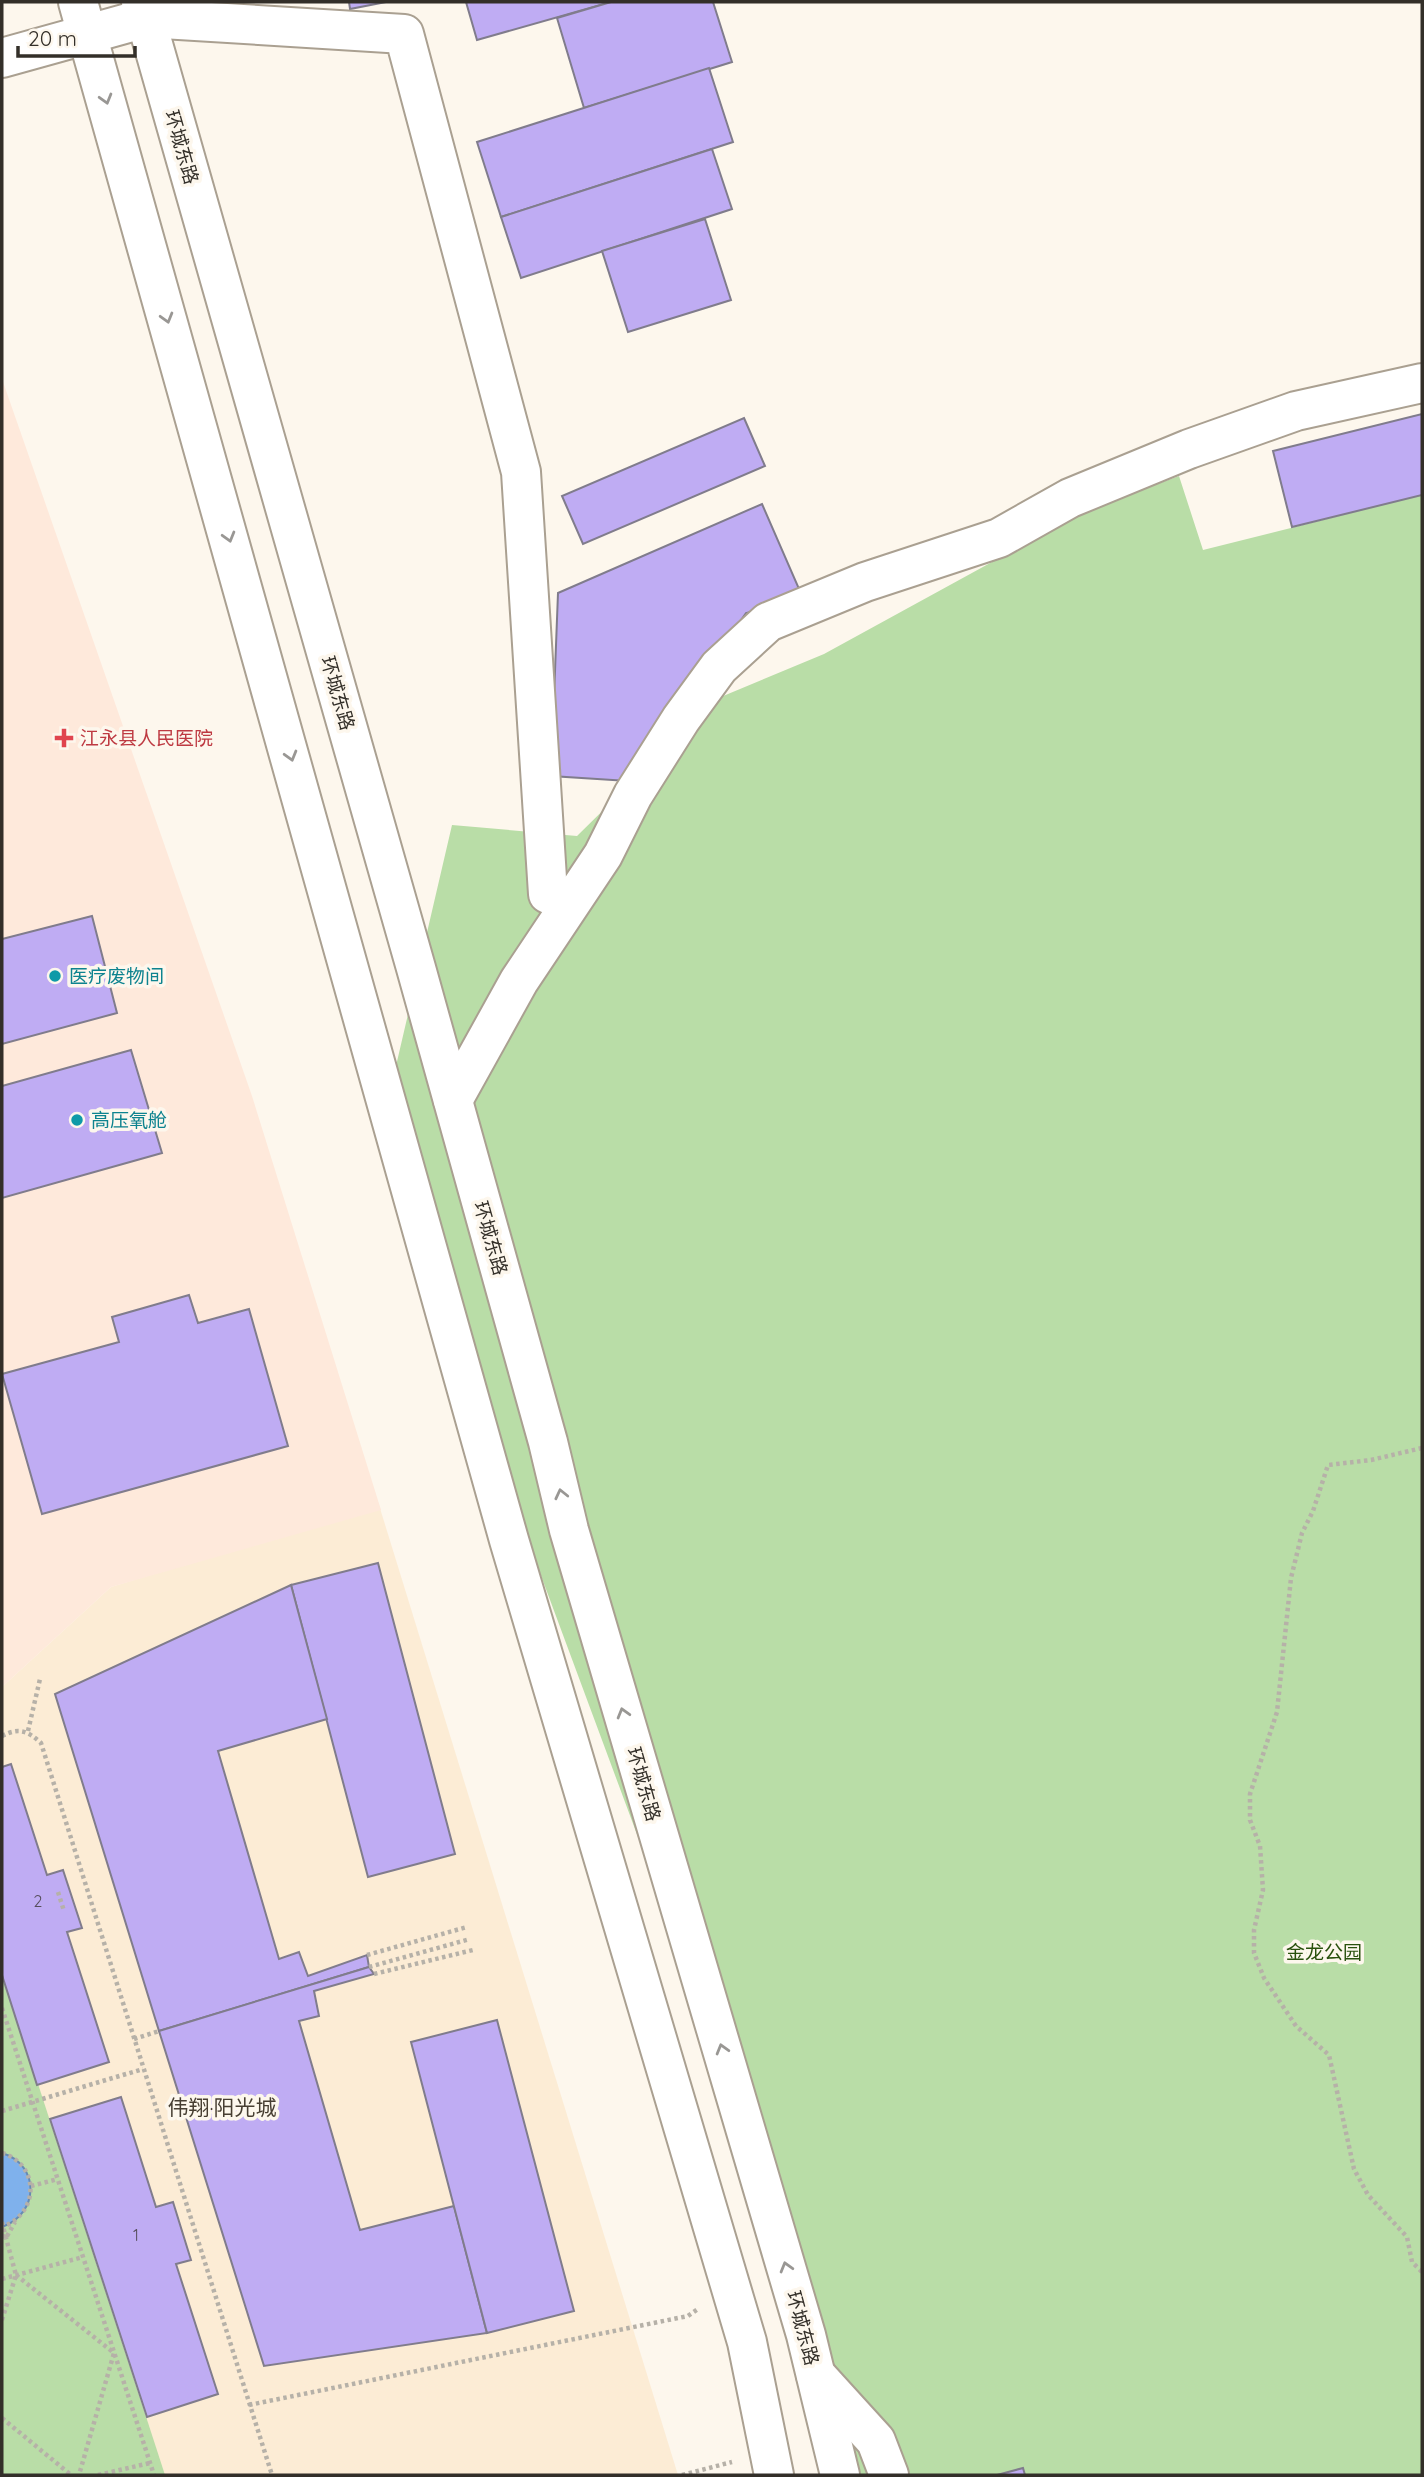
<svg xmlns="http://www.w3.org/2000/svg" width="1424" height="2477" font-family="Quicksand,'Noto Sans SC',sans-serif">
<style>
.built{fill:#fcecd5}
.medical{fill:#fee9db}
.green{fill:#b9dda7}
.water{fill:#7fb1ec;stroke:#688ab2;stroke-width:2}
.building{fill:#bfacf3;stroke:#807c8c;stroke-width:2}
.lines{fill:none;stroke-linecap:round;stroke-linejoin:round}
.minor-casing{stroke:#aaa091;stroke-width:42}
.major-casing{stroke:#aaa091;stroke-width:42}
.path{stroke:#b6b1a8;stroke-width:4.5;stroke-dasharray:3.5 3.5;stroke-linecap:butt}
.minor{stroke:#fff;stroke-width:38}
.major{stroke:#fff;stroke-width:38}
.path-bridge{stroke:#b6b1a8;stroke-width:4.5;stroke-dasharray:3.5 3.5;stroke-linecap:butt}
.oneway{stroke:#999794}
.health-dot{fill:#e0444e;stroke:#fdf7ed;stroke-width:2.5}
.culture-dot{fill:#0f9aa8;stroke:#fdf7ed;stroke-width:2.5}
.labels{text-anchor:middle;stroke-width:7;stroke-linejoin:round;paint-order:stroke}
.number-label{font-size:16px;fill:#564e5c}
.street-label{font-size:19px;fill:#332f29;stroke:#fdf7ed}
.health-label{font-size:19px;fill:#be3a42;stroke:#fdf7ed;text-anchor:start}
.culture-label{font-size:19px;fill:#0d838f;stroke:#fdf7ed;text-anchor:start}
.park-label{font-size:19px;fill:#29510d;stroke:#fdf7ed}
.neighbourhood-label{font-size:21px;fill:#473e32;stroke:#fdf7ed}
</style>
<rect width="100%" height="100%" fill="#fdf7ed"/>
<!-- built -->
<polygon class="built" points="379,1505 678,2475 2,2475 2,1687 111,1587"/>
<!-- medical -->
<polygon class="medical" points="2,379 252,1096 381,1510 111,1587 2,1687"/>
<!-- green -->
<g class="green">
<polygon points="1179,476 1203,550 1422,495 1422,2475 844,2475 832,2360 379,1139 452,825 577,836 716,699 824,654 1085,511"/>
<polygon points="2,1973 165,2475 2,2475"/>
</g>
<!-- water -->
<path class="water" d="M 2,2153 C 41,2165 39,2214 2,2227 Z"/>
<!-- building -->
<g class="building">
<polygon points="349,2 386,2 350,9"/>
<polygon points="466,2 611,2 477,40"/>
<polygon points="611,2 713,2 732,62 584,108 557,18"/>
<polygon points="709,68 733,142 501,217 477,142"/>
<polygon points="712,149 732,209 521,278 501,217"/>
<polygon points="705,219 731,300 628,332 602,251"/>
<polygon points="1422,414 1422,495 1292,527 1273,451"/>
<polygon points="744,418 765,466 583,544 562,496"/>
<polygon points="762,504 803,598 746,613 628,781 551,776 558,593"/>
<polygon points="92,916 117,1013 2,1044 2,939"/>
<polygon points="131,1050 162,1153 2,1198 2,1086"/>
<polygon points="189,1295 198,1323 249,1309 288,1446 42,1514 2,1374 119,1342 112,1317"/>
<polygon points="378,1563 455,1854 368,1877 291,1585"/>
<polygon points="291,1585 327,1719 218,1751 279,1959 299,1952 308,1976 367,1955 369,1967 159,2031 55,1694"/>
<polygon points="11,1764 47,1875 63,1870 82,1928 67,1932 109,2062 37,2085 2,1975 2,1767"/>
<polygon points="369,1967 374,1974 314,1991 319,2016 299,2021 360,2230 454,2206 487,2333 264,2366 159,2031"/>
<polygon points="497,2020 574,2311 487,2333 411,2042"/>
<polygon points="121,2097 156,2207 173,2202 191,2260 176,2264 218,2394 147,2417 50,2119"/>
<polygon points="1023,2468 1025,2475 997,2475"/>
</g>
<g class="lines">
<!-- minor casing -->
<g class="minor-casing">
<g id="minor">
<polyline points="146,18 404,34 521,472 548,894"/>
<polyline points="453,1100 519,981 603,855 633,795 681,719 719,667 768,622 865,582 999,538 1070,498 1189,449 1296,411 1422,383"/>
<polyline points="816,2375 876,2441 889,2475"/>
</g>
</g>
<!-- major casing -->
<g class="major-casing">
<g id="major">
<polyline points="78,2 509,1540 747,2342 774,2475"/>
<polyline points="141,2 416,968 548,1442 569,1530 806,2335 840,2475"/>
<polyline points="2,58 146,18"/>
</g>
</g>
<!-- path -->
<g class="path">
<polyline points="1422,1448 1371,1460 1328,1465 1313,1511 1302,1533 1291,1578 1277,1712 1250,1794 1250,1820 1260,1846 1263,1890 1254,1930 1254,1953 1264,1978 1296,2026 1329,2055 1354,2169 1368,2195 1407,2237 1412,2262 1422,2272"/>
<polyline points="28,1731 40,1679"/>
<path d="M 2,1736 C 19,1727 28,1731 41,1743 L 272,2475"/>
<polyline points="58,1892 64,1911"/>
<polyline points="367,1955 467,1927"/>
<polyline points="369,1967 470,1939"/>
<polyline points="374,1974 473,1950"/>
<polyline points="2,2008 154,2475"/>
<polyline points="134,2039 159,2031"/>
<polyline points="2,2111 143,2069"/>
<path d="M 2,2153 C 41,2165 39,2214 2,2227"/>
<polyline points="31,2186 58,2179"/>
<polyline points="2,2235 6,2238 15,2222"/>
<polyline points="16,2275 114,2353 79,2475"/>
<polyline points="2,2279 83,2257"/>
<polyline points="2,2320 16,2275 6,2238"/>
<polyline points="249,2405 688,2316 698,2309"/>
<polyline points="2,2418 71,2475"/>
<polyline points="98,2475 150,2463"/>
<polyline points="682,2475 732,2462"/>
</g>
<!-- minor -->
<use href="#minor" class="minor"/>
<!-- major -->
<use href="#major" class="major"/>
<!-- path-bridge -->
<polyline class="path-bridge" points="2,2222 6,2238"/>
</g>
<!-- one-way arrows -->
<defs><path id="oneway-chevron" d="M-2-3.5L2.5 0L-2 3.5" fill="none" stroke-width="1.6" stroke-linecap="round" stroke-linejoin="round" transform="scale(1.75)"/></defs>
<g class="oneway">
<use href="#oneway-chevron" transform="translate(106 99) rotate(74)"/>
<use href="#oneway-chevron" transform="translate(167 318) rotate(74)"/>
<use href="#oneway-chevron" transform="translate(229 537) rotate(74)"/>
<use href="#oneway-chevron" transform="translate(291 756) rotate(74)"/>
<use href="#oneway-chevron" transform="translate(561 1494) rotate(-103)"/>
<use href="#oneway-chevron" transform="translate(623 1713) rotate(-106)"/>
<use href="#oneway-chevron" transform="translate(722 2049) rotate(-106)"/>
<use href="#oneway-chevron" transform="translate(786 2267) rotate(-106)"/>
</g>
<!-- markers -->
<path class="health-dot" d="M60.5 727.5h7v7h7v7h-7v7h-7v-7h-7v-7h7z"/>
<g class="culture-dot">
<circle cx="55" cy="976" r="7"/>
<circle cx="77" cy="1120" r="7"/>
</g>
<g class="labels">
<!-- number labels -->
<g class="number-label">
<text x="38" y="1907">2</text>
<text x="136" y="2241">1</text>
</g>
<!-- street labels -->
<g class="street-label">
<text transform="translate(182 147) rotate(74)" y="7">环城东路</text>
<text transform="translate(338 693) rotate(74)" y="7">环城东路</text>
<text transform="translate(491 1238) rotate(74)" y="7">环城东路</text>
<text transform="translate(644 1784) rotate(74)" y="7">环城东路</text>
<text transform="translate(803 2328) rotate(75)" y="7">环城东路</text>
</g>
<!-- health labels -->
<g class="health-label">
<text x="80" y="745">江永县人民医院</text>
</g>
<!-- culture labels -->
<g class="culture-label">
<text x="69" y="983">医疗废物间</text>
<text x="91" y="1127">高压氧舱</text>
</g>
<!-- park labels -->
<g class="park-label">
<text x="1324" y="1959">金龙公园</text>
</g>
<!-- neighbourhood labels -->
<g class="neighbourhood-label">
<text x="222" y="2115">伟翔·阳光城</text>
</g>
</g>
<!-- border -->
<rect width="1424" height="2477" fill="none" stroke="#332f29" stroke-width="7"/>
<!-- scale -->
<path d="M18 46v10h117v-10" fill="none" stroke="#332f29" stroke-width="3.5"/>
<text x="28" y="46" font-size="21" fill="#332f29" stroke="#fdf7ed" stroke-width="5" paint-order="stroke">20 m</text>
</svg>
